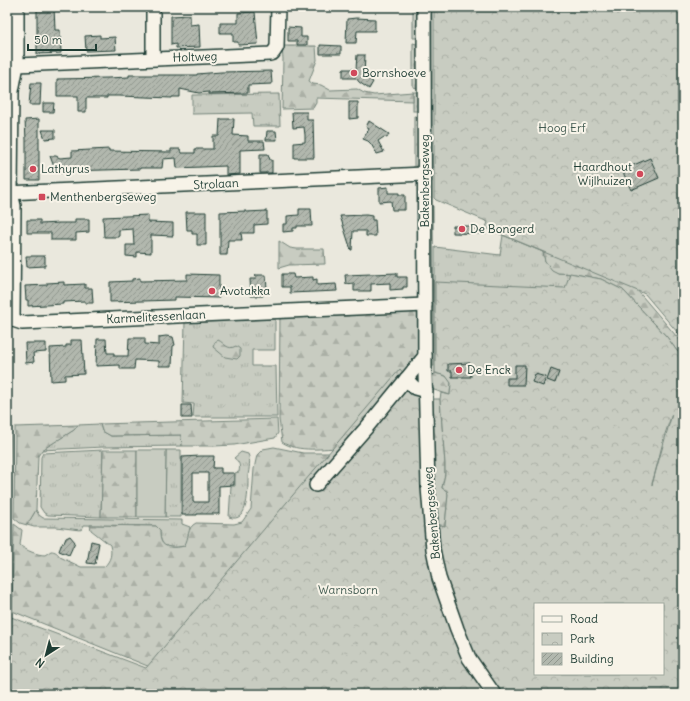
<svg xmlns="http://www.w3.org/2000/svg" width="690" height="701" font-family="Delius,sans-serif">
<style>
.grass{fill:url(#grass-tufts);stroke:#74847a}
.forest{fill:url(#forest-firs);stroke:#74847a}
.park{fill:url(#park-crowns);stroke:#74847a;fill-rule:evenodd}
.garden{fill:#c8ccc1;stroke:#74847a}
.building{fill:url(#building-hatch);stroke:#1f3d34;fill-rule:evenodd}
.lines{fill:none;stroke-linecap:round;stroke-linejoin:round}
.minor-casing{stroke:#1f3d34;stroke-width:16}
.minor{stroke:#f7f3e8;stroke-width:13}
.poi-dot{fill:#d1495b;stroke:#f7f3e8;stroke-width:1.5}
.labels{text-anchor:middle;stroke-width:4;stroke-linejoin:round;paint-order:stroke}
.street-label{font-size:12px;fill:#1f3d34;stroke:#f7f3e8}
.poi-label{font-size:12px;fill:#1f3d34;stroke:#f7f3e8;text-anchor:start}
.park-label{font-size:12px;fill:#415a50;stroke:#f7f3e8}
</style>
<defs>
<pattern id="grass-tufts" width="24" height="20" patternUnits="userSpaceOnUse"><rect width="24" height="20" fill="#c8ccc1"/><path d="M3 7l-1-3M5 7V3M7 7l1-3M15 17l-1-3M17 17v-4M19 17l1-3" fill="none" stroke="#abb0a6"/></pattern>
<pattern id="forest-firs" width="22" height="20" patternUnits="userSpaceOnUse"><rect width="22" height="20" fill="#c8ccc1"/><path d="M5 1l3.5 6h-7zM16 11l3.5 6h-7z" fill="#abb0a6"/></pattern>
<pattern id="park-crowns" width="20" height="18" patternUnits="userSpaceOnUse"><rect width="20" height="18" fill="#c8ccc1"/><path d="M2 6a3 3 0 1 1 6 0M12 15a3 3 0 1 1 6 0" fill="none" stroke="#abb0a6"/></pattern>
<pattern id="building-hatch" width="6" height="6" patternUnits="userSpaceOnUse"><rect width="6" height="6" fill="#b2b8ae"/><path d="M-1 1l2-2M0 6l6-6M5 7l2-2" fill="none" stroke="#90978e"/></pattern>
</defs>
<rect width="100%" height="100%" fill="#eae8dd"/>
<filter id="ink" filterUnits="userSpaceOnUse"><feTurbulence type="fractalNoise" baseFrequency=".025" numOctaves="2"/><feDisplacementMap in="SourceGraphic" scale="8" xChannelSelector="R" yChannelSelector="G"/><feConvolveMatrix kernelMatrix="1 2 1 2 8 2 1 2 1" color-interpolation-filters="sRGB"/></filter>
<g filter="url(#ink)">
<!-- grass -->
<g class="grass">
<polygon points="428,7 432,7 432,89 428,82"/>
<polygon points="413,11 420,13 418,38 413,38"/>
<polygon points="413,43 420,45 418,88 413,87"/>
<rect x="413" y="92" width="6" height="19"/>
<polygon points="279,94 280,126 253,126 252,113 192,114 192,95"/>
<polygon points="432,100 432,182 428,182 428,102"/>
<path d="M 414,116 L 421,117 C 421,131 425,160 414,169 Z"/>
<polygon points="433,206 434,366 429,366 431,207"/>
<polygon points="503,235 543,252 545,261 558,273 575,274 683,355 446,376 435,373 435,247 500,255"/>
<polygon points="275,319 275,350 252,350 252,366 276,366 277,417 193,417 194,404 183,403 185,322"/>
<polygon points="100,424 102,431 111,436 181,435 182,446 104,447 41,450 74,430 78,425"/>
<polygon points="103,450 101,517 48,515 44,513 40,507 41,457 43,453"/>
<polygon points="166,450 181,450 181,517 165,517"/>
<path d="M 241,452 L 248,454 C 251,460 249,469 248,476 C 248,488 249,525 229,517 L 231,486 L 235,486 L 235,473 L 239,472 C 240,466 240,462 234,458 Z"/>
<path d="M 36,510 L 39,515 L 43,518 L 182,520 L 182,524 L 190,527 L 188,542 L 184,546 C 177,548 163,549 161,540 C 160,537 160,533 160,530 L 156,526 L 84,525 L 82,529 L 80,530 L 56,527 L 34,527 L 27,525 Z"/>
</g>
<!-- forest -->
<g class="forest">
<polygon points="282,46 316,46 317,60 309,81 313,84 321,85 330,90 357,89 364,93 374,95 413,92 413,101 316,98 316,103 313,108 282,109 283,59"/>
<polygon points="487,225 561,257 608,256 683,344 683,355 677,351 667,337 623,290 601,279 575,274 558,273 552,270 545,261 543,252 486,228"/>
<polygon points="279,241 290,248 297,249 324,249 325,264 289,265 279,268"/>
<path d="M 422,311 L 422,355 L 342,448 C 324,448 298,453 282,442 L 279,419 L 280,316 Z"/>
<path d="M 218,340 C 225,343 227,351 236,346 L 240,349 L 240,356 L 237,359 L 225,357 L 213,347 L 215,342 Z"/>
<polygon points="435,373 446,376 451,382 450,395 431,389 429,377 434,375"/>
<polygon points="432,399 440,399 445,464 445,474 442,488 447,491 448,494 445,526 499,540 436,532"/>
<polygon points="277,419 278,433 275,438 234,445 214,446 182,446 181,435 111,436 102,431 100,424"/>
<polygon points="78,425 74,430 42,450 38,456 36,510 27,525 20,523 14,518 15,427"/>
<polygon points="10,432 9,514 7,597 7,433"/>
<path d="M 274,447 L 303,453 L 340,453 L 150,667 L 12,611 L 14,524 L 22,530 L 20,545 C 26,551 38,555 45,555 L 51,551 C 55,551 58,553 60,557 L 81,567 L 104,567 C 111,560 112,554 110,545 L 91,530 L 90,525 L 156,526 L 160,530 C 160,533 160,537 161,540 C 163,549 177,548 184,546 C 190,538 186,528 196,523 L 234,524 L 242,522 L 251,509 L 254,469 L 257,455 L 263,449 Z"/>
<polygon points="103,450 137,450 137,517 101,517"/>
</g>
<!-- park -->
<g class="park">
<polygon points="434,7 683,7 683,339 645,294 486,228 488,222 436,200 434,198"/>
<path d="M 570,273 L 601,279 L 623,290 L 667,337 L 677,351 L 683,355 L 683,694 L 7,694 L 7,641 L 9,637 L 11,617 L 146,668 L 400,369 L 422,396 L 427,522 L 445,526 L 448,494 L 447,491 L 442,488 L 445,474 L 445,464 L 440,399 L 441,393 L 450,395 L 451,383 L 446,376 L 435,373 L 435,282 L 565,288 ZM 672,414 L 652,484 L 652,485 L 665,434 ZM 535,604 L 663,604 L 663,674 L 535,674 Z"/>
</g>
<!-- garden -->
<g class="garden">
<polygon points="14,13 13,31 7,31 7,14"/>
<polygon points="137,450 166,450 165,517 137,517"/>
</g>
<!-- building -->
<g class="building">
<polygon points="37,7 54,7 55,30 60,30 61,53 37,54"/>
<polygon points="255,12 258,44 238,45 238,42 233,42 233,33 220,33 220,23 238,23 238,13"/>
<polygon points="190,15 190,25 199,24 200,47 176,48 176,44 171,45 171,16"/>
<polygon points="356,18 375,19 375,31 357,31 356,43 346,43 347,19"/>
<polygon points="288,27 301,28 301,37 307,37 307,45 297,45 297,41 288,41"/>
<polygon points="100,35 100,38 115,37 116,50 86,51 85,36"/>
<polygon points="320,45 341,46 341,54 320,54"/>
<polygon points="357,55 365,55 364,76 373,82 369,89 359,82 356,78 343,78 343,69 356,69"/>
<polygon points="271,71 272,84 248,85 248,93 209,94 209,92 199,93 180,89 180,97 172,97 172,98 119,96 107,96 107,98 86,98 86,112 78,112 78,96 57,96 57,79 108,78 129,77 129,75 197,75 197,74 221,72"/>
<polygon points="31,83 41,83 40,105 29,105"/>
<polygon points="349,102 358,102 358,118 349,119"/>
<polygon points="43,103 54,103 53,112 43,112"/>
<polygon points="292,112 307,112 307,120 313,120 314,158 294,158 294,143 305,142 305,135 304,127 293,128"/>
<polygon points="39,119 39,180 26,180 26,140 25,120"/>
<polygon points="220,119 234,119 233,135 248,136 248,141 264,141 265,149 240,150 240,174 226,175 226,166 177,168 176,158 163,159 162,168 140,168 140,169 66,171 66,173 54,173 54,167 50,156 56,156 60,158 72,157 72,151 109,149 109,151 171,152 171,149 180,149 182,153 195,153 195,149 213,149 213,136 219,136"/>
<polygon points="369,121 389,134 387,138 384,137 378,141 384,152 377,154 371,144 368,141 363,139 369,129 366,127"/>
<polygon points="42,130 55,130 55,138 45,139"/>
<polygon points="267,131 276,131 277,140 266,140"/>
<polygon points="260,154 268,154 270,160 272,160 272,173 260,173"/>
<polygon points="650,158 659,178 631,190 622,170"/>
<polygon points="388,187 388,193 399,193 399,195 405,195 405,210 392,210 391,201 379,202 379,188"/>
<polygon points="299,209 311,209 312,226 297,226 297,228 293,228 293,231 283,232 283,224 287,224 287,216 299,215"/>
<polygon points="246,211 246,212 267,211 267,224 254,225 254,233 241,233 242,240 228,240 227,255 220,255 220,212"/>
<polygon points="186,212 206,212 206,245 197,245 197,234 192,234 192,230 187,230"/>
<polygon points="148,215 148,222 173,223 173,236 151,235 151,253 137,252 137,257 126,256 126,245 134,245 133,229 119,230 119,237 104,237 103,217"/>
<polygon points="366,215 372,216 372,220 375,220 376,236 366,236 366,231 353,231 352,250 351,250 340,216"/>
<polygon points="75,219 89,219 89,232 76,233 76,240 51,240 51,233 27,233 27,220 40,220 40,224 59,223 75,223"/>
<polygon points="453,226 471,226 471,227 486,234 453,233"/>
<polygon points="26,256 45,256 45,266 27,267"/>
<polygon points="397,273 397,277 407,277 407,287 403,287 403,289 390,290 390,283 371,284 371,291 354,291 354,283 346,284 345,275"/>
<polygon points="187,274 219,275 219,298 175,297 175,300 110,302 110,282 132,281 132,279 140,278 140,281 187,280"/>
<polygon points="282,274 293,274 294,278 313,277 313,280 317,279 317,285 336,284 337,291 290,293 290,287 282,287"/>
<polygon points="255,275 266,275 267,289 262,289 263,296 251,296 250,279 256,279"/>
<polygon points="64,282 64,285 85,284 85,288 92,288 93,303 85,303 85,301 63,302 63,304 28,306 28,300 26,300 25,286 47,285 47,283"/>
<polygon points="166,336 173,337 175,345 173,346 172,366 159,366 159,361 135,360 134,369 120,369 120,365 96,366 97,339 106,339 107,353 114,353 114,356 128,356 129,338 145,338 145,344 159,345 159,337"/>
<polygon points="71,340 82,340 84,374 65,375 65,380 51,381 50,348 66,347 66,345 71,345"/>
<polygon points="25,343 46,343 46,352 33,353 34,362 26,363"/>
<polygon points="470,363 471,377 452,377 452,371 448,371 448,364"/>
<polygon points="515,365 525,365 524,385 507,385 507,378 515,378"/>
<polygon points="551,369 559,372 555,383 547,380"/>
<polygon points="535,374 546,377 543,386 532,382"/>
<polygon points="182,405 191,405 192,418 182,418"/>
<path d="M 200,456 L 214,456 L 213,468 L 221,468 L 221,473 L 234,473 L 234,485 L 219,486 L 219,514 L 197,514 L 197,515 L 182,515 L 182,457 ZM 193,473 L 208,473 L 208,502 L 193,502 Z"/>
<polygon points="70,536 75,542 69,555 59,551 62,543 64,543 66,538"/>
<polygon points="91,541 99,543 95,564 87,563"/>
</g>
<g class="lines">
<!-- minor casing -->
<g class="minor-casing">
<g id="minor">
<polyline points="17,7 17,65 12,91 11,193 14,206 13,317 16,321 22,323 425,305"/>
<polyline points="424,7 425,373 428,487 433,549 439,578 457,629 469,658 494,694"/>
<polyline points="153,58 153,7"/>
<polyline points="17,65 270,54 273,53 277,47 278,7"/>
<polyline points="7,193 424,174"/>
<polyline points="406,379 415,388 426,391"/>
<polyline points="316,485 367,427 425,356"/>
</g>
</g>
<!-- minor -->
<use href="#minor" class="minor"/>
</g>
</g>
<!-- markers -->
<g class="poi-dot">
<circle cx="354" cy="73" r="4"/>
<circle cx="33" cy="169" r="4"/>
<circle cx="640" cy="174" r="4"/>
<rect x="38" y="193" width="8" height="8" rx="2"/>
<circle cx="462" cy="229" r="4"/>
<circle cx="212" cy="291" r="4"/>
<circle cx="459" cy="370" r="4"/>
</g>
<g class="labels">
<!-- street labels -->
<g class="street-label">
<text transform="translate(195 57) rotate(-2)" y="4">Holtweg</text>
<text transform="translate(425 181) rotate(-90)" y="4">Bakenbergseweg</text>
<text transform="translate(216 184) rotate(-3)" y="4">Strolaan</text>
<text transform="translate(156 317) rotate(-3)" y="4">Karmelitessenlaan</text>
<text transform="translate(432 513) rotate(-95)" y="4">Bakenbergseweg</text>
</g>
<!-- poi labels -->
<g class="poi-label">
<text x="362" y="77">Bornshoeve</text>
<text x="632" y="171" text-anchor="end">Haardhout<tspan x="632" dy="14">Wijlhuizen</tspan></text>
<text x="41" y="173">Lathyrus</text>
<text x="50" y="201">Menthenbergseweg</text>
<text x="470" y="233">De Bongerd</text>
<text x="220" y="295">Avotakka</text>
<text x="467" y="374">De Enck</text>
</g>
<!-- park labels -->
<g class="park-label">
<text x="562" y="132">Hoog Erf</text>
<text x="348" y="594">Warnsborn</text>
</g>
</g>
<!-- margin -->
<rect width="690" height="701" fill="none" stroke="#f7f3e8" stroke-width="24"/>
<rect x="12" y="12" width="666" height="677" fill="none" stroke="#1f3d34" stroke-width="1.5" filter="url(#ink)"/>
<!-- legend -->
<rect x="534" y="603" width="130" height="72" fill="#f7f3e8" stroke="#a1aaa0"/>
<rect x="542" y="616" width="20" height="6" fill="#f7f3e8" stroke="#a1aaa0"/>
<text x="570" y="623" font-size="12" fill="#1f3d34">Road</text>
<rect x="542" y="633" width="20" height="12" fill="url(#park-crowns)" stroke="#a1aaa0"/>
<text x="570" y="643" font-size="12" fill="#1f3d34">Park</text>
<rect x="542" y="653" width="20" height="12" fill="url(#building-hatch)" stroke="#a1aaa0"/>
<text x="570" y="663" font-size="12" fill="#1f3d34">Building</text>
<!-- north arrow -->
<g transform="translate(46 655) rotate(216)" stroke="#f7f3e8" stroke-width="3" paint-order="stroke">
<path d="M0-3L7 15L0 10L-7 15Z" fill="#1f3d34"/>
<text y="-6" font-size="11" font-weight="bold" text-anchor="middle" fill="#1f3d34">N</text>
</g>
<!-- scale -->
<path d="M28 44v6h68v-6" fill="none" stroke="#1f3d34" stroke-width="2"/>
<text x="34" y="44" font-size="12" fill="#1f3d34" stroke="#f7f3e8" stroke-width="3" paint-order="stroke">50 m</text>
</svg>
